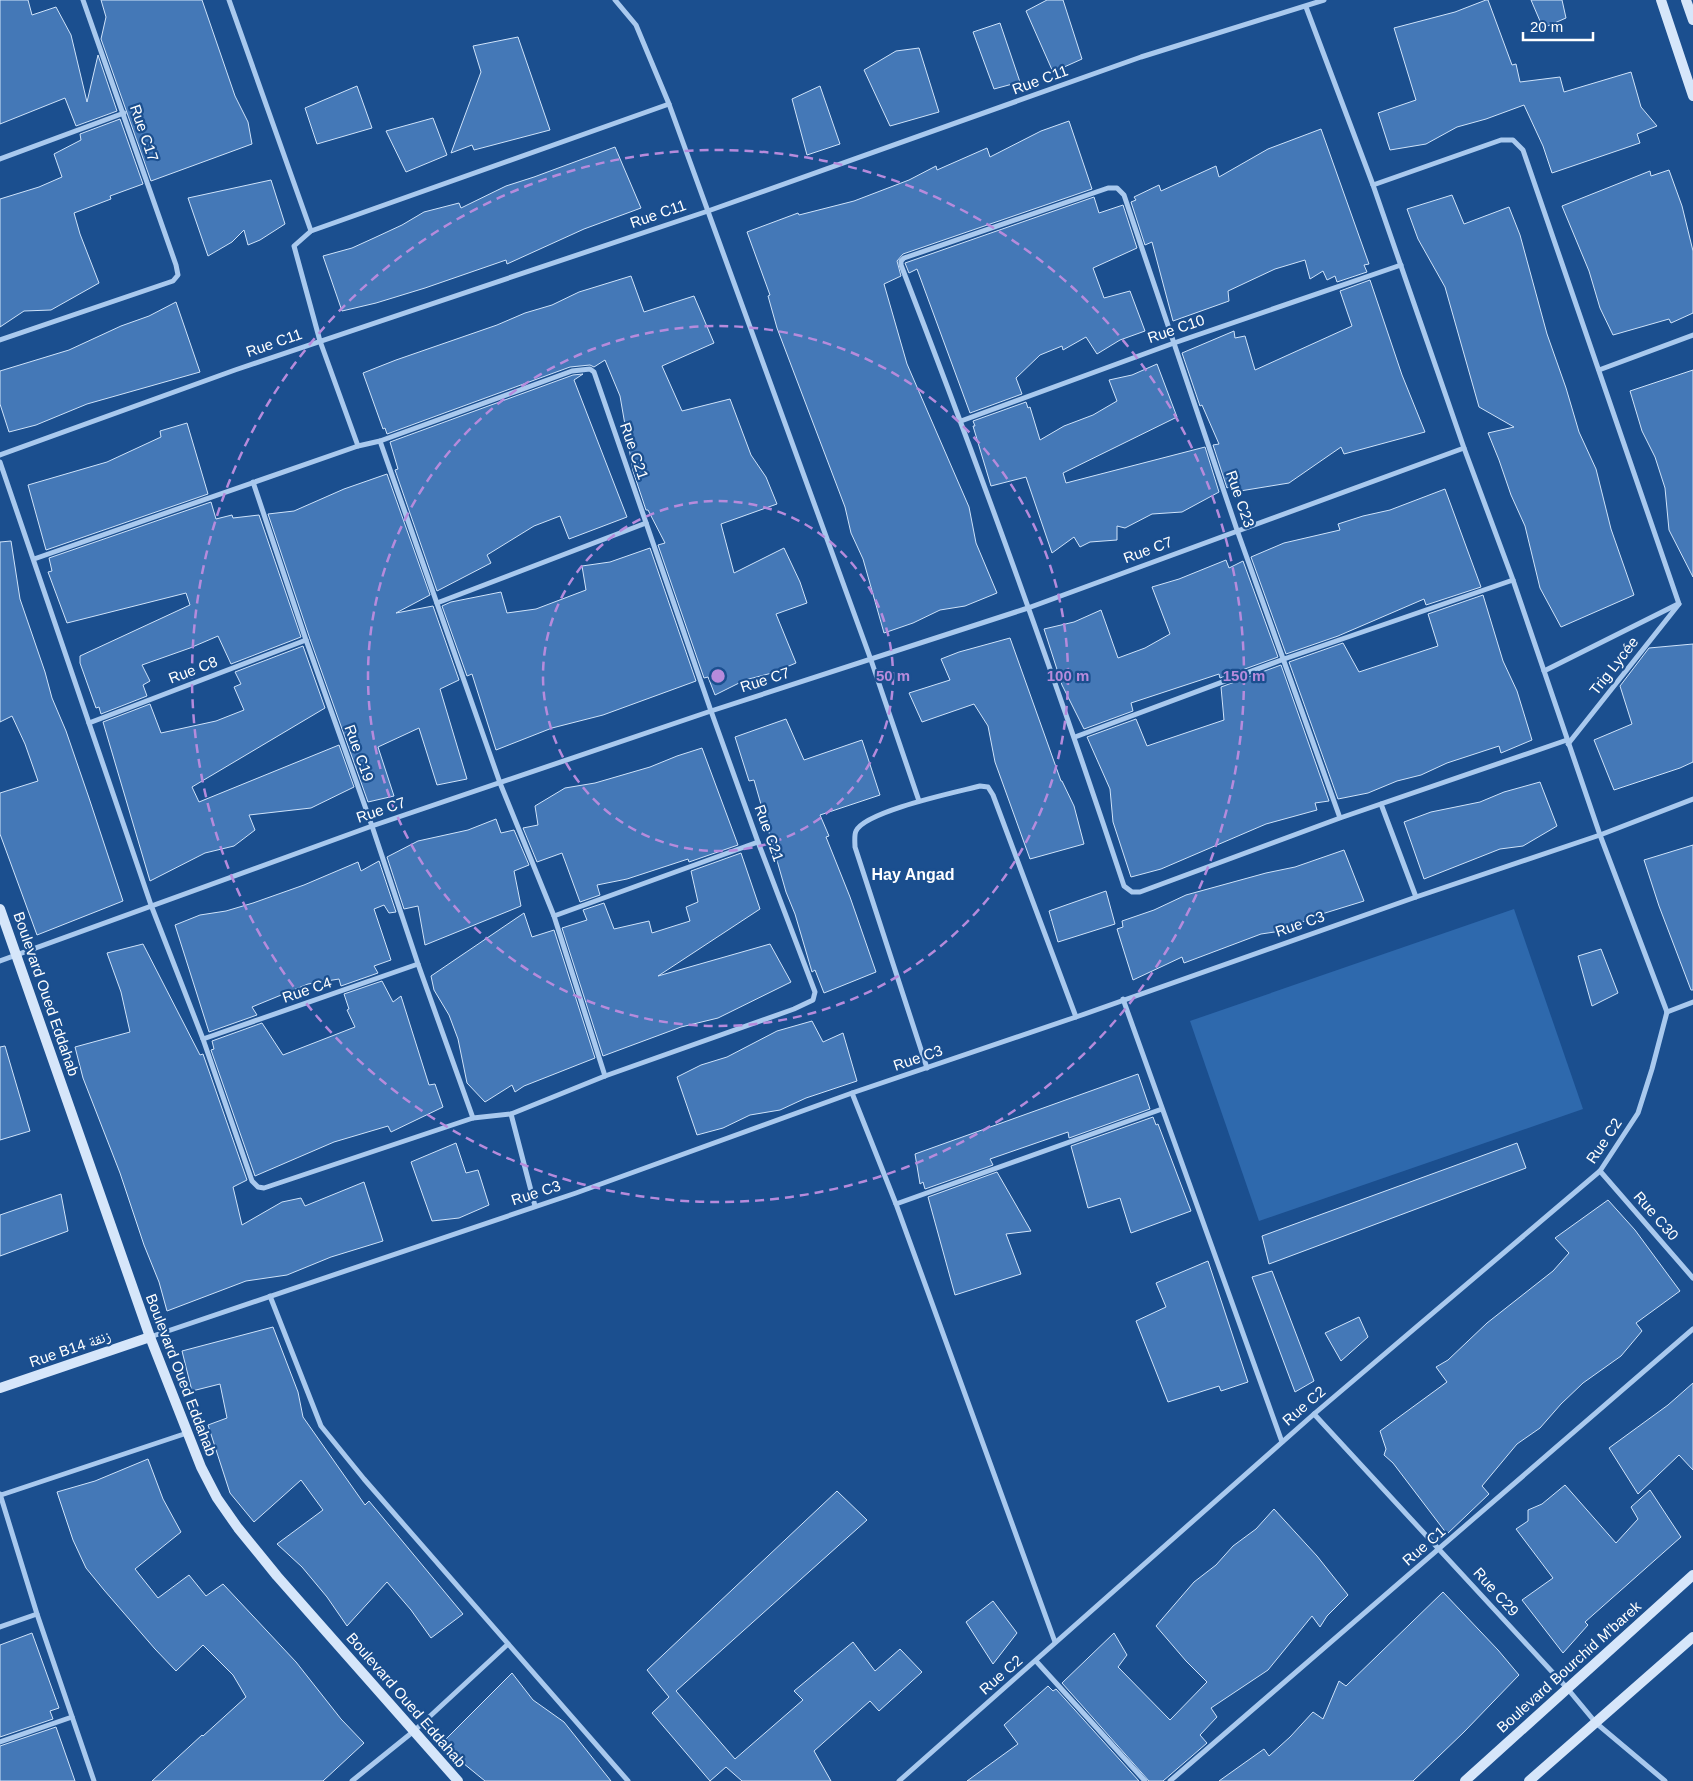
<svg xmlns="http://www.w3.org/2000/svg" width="1693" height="1781" font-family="Arial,'Noto Naskh Arabic',sans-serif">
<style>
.green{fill:#2e69ad}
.building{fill:#4478b7;stroke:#cfe3fa}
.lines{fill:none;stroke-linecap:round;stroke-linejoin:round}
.street{stroke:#a9c9ee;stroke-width:5}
.secondary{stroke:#d6e6fa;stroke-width:10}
.ring{fill:none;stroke:#b68bdc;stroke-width:2.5;stroke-dasharray:9 6}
.labels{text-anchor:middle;stroke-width:4.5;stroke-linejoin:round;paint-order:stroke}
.street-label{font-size:15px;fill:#fff;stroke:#1b4f8f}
.neighbourhood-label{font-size:16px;font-weight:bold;fill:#fff;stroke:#1b4f8f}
.centre{fill:#b68bdc;stroke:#1b4f8f;stroke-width:2.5}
.ring-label{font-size:15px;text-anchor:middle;font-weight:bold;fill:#b68bdc;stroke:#1b4f8f;stroke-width:4.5;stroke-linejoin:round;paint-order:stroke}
</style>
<rect width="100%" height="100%" fill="#1b4f8f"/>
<!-- green -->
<polygon class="green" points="1514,909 1583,1109 1259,1221 1190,1021"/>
<!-- building -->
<g class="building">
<polygon points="0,0 28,0 32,15 56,7 71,35 87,102 98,55 117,111 76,126 65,98 0,124"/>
<polygon points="101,0 202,0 235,96 248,122 252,144 151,181 101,39 106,17"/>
<polygon points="1047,0 1063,0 1082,59 1053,72 1026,11"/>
<polygon points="1486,0 1488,0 1512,65 1516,64 1520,82 1560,77 1564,92 1631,72 1641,107 1657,126 1637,134 1640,143 1552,173 1543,146 1524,105 1486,119 1457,127 1426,144 1390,150 1378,113 1416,100 1394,28 1455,12"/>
<polygon points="1531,0 1562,0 1566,18 1543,28"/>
<polygon points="1000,23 1020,82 994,89 973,32"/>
<polygon points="518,37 550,130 474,150 472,145 451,153 481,72 473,46"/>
<polygon points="919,48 939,112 890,126 864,70 896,51"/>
<polygon points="357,86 372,128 317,144 305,108"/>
<polygon points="820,86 840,144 807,155 792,99"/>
<polygon points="433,118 447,155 406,172 386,131"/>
<polygon points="120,119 143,184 110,196 111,199 74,213 80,234 99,283 51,310 24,311 0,327 0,199 39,187 62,177 54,154 81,140 80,134"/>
<polygon points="1069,121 1092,189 903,254 897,261 901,276 884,284 907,364 969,507 976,543 997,593 965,606 940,610 913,623 884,633 863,559 851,533 845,507 777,328 768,296 770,295 747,232 798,213 799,215 854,201 909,180 936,166 937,170 987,148 990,157 1041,131"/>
<polygon points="1321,129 1369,264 1364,265 1367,272 1337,282 1335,276 1327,280 1323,271 1310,279 1305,260 1275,269 1228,291 1229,301 1173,321 1152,242 1145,245 1131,202 1136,200 1134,197 1159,185 1161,191 1216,166 1219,177 1268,149"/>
<polygon points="615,147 641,208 584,229 507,264 506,260 425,288 376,303 342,311 323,256 352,248 374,238 402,225 424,212 459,203 461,208 506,186 534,177"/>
<polygon points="1669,170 1682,206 1693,251 1693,313 1671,323 1669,319 1613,335 1600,308 1589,271 1562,206 1650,171 1651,176"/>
<polygon points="271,180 285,224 260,240 248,245 244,230 232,242 208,256 188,198"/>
<polygon points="1452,195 1464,224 1509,207 1520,235 1547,334 1566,388 1579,432 1596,469 1611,529 1634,595 1561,627 1540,588 1525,526 1511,495 1499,460 1488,433 1514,427 1479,407 1445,287 1418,239 1407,209"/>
<polygon points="1094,197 1099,213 1123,205 1137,248 1093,268 1104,298 1130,291 1145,331 1120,340 1097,354 1086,337 1063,350 1062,346 1040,355 1016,378 1022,394 970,413 917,269 909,273 905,263"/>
<polygon points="631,276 644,312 694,296 714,343 662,366 682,411 730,399 751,455 766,477 777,504 721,524 734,573 784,548 800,582 807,603 776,614 796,663 772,673 745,680 715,695 708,677 704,678 658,545 665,543 648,510 646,510 633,471 620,396 605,360 594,367 590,365 570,367 387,434 385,428 383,429 363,373 396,360 497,325 525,313 552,305 579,292"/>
<polygon points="1370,280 1402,375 1425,432 1344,454 1341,447 1289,483 1240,491 1236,483 1227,488 1213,445 1219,444 1202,405 1200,406 1182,353 1234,331 1235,338 1245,336 1255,370 1352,326 1340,291"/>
<polygon points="176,302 200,372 87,404 36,425 9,432 0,404 0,371 69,350 121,326 149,316"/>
<polygon points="1157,364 1177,417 1063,473 1066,483 1205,447 1219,492 1182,512 1152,514 1125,528 1117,526 1117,540 1090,542 1080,547 1074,537 1052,553 1026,477 991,486 973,426 975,426 973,421 1026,402 1028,408 1030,407 1040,440 1064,426 1093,415 1117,401 1109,380 1132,375"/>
<polygon points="1693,370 1693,577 1669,530 1665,488 1655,457 1642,431 1630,391"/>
<polygon points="583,374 574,380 627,517 569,539 560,516 534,526 487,555 491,563 437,591 395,470 398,469 390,442 573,375"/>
<polygon points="187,423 208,494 46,550 28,485 107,462 161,437 160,431"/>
<polygon points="387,474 430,595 396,613 433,606 459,680 440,689 467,779 437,785 419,728 378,747 394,796 368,802 310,639 268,514 294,511 344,489"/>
<polygon points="1445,489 1481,587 1426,605 1424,599 1338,636 1286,654 1251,557 1284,543 1340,530 1338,524 1363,516 1390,510"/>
<polygon points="211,502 216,519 232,515 233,518 259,515 301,637 231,664 218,636 190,648 142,665 150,681 143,685 147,696 101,714 99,707 96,708 80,663 80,656 190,605 186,593 67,623 48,572 52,571 49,558"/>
<polygon points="11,541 20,599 45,672 52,698 66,731 89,798 123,901 37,935 0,834 0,793 38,781 25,744 12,716 0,722 0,542"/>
<polygon points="650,548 696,681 603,715 552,728 496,750 472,674 467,676 442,606 451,602 501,592 507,613 536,609 586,590 582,566 610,562"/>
<polygon points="1226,560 1229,568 1243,561 1278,657 1220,678 1219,674 1131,703 1133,711 1084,729 1062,685 1044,629 1074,622 1101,610 1118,658 1145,648 1170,634 1152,587 1179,579"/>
<polygon points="1483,595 1503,661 1517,691 1532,740 1501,753 1499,746 1447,763 1421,775 1397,781 1368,793 1338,799 1289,662 1343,643 1359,672 1438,646 1428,614"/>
<polygon points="1010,638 1061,781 1062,781 1074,806 1084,844 1030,859 995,762 988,726 974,704 922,722 909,693 950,680 941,659 959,652"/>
<polygon points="1693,644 1693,762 1680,768 1614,790 1594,740 1632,724 1620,686 1649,648"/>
<polygon points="303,646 325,708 192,787 199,802 339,745 354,787 311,808 249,815 255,830 234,846 205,853 150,881 103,722 150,704 161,733 216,721 244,710 234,687 241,684 235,672"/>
<polygon points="1281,665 1329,801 1315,803 1317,810 1266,824 1161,869 1131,877 1113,822 1110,789 1087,737 1136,719 1147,746 1224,720 1221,687"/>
<polygon points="786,719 804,760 862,740 880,795 820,815 829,836 826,837 850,897 876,972 824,993 815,970 812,972 795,914 786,892 754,780 749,781 735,737"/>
<polygon points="702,748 738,845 689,862 688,859 627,879 597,885 600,895 580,902 562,853 537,862 523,828 538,825 535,806 565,788 595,783 650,767 677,756"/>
<polygon points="1540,782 1557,826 1523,846 1500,849 1424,879 1404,822 1431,812 1480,802 1504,792"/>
<polygon points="496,819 501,833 514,830 529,865 514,871 521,906 425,945 418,906 404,909 387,857 418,841 468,830"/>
<polygon points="1693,845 1693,990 1691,990 1659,906 1644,860"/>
<polygon points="1344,850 1364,901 1312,917 1288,930 1261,934 1184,963 1182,957 1133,980 1117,929 1123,927 1122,921 1154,910 1186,895 1266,873 1295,867"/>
<polygon points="741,853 760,909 658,976 770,944 791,982 718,1018 681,1027 603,1056 562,928 587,920 583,910 604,903 614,929 649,921 652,933 690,921 686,907 698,902 691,871"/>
<polygon points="379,861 396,912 389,913 384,905 374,909 391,960 374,966 378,973 341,986 339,979 308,984 252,1007 257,1015 209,1032 175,925 200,915 226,911 253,903 304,885 358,862 361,871"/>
<polygon points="1106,891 1115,924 1058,942 1049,911"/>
<polygon points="524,913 532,937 554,930 595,1058 524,1086 515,1092 512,1085 485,1102 467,1083 458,1039 449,1015 434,990 431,976"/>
<polygon points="143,944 200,1055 203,1054 247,1180 233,1187 242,1225 282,1202 301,1198 305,1206 364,1182 383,1241 331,1257 287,1275 246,1281 167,1311 159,1282 144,1245 120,1173 83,1078 75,1047 130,1032 121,992 107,953"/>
<polygon points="1601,949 1618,993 1592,1006 1578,956"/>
<polygon points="382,981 393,1002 401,996 429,1085 435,1084 443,1107 391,1132 388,1126 334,1142 255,1176 211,1050 214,1049 212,1041 262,1023 283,1055 355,1027 347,1010 349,1009 344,994"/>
<polygon points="812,1021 823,1042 843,1033 857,1081 806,1098 780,1110 750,1115 723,1128 697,1135 677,1077 701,1065 727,1057 777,1031"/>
<polygon points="5,1046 30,1131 0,1140 0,1047"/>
<polygon points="1138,1074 1150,1109 1069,1138 1068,1132 990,1159 993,1165 925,1189 923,1182 920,1184 915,1154"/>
<polygon points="1153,1117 1156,1125 1158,1124 1191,1211 1131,1233 1120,1198 1088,1208 1071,1146"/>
<polygon points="456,1143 466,1173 478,1170 489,1205 459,1218 432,1221 411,1162"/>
<polygon points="1517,1143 1526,1168 1269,1264 1262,1236"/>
<polygon points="997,1172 1031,1231 1006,1234 1021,1274 955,1295 928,1197"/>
<polygon points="61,1194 68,1231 0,1256 0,1215"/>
<polygon points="1608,1200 1635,1230 1680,1291 1636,1323 1642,1331 1621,1356 1583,1383 1561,1404 1540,1428 1517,1444 1482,1486 1489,1494 1447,1534 1393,1463 1384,1455 1386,1449 1380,1431 1447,1382 1436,1367 1448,1360 1487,1323 1553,1271 1569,1253 1555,1238"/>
<polygon points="1208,1261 1248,1382 1221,1391 1219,1386 1168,1402 1136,1321 1166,1307 1156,1283"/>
<polygon points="1272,1271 1314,1381 1295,1392 1252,1277"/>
<polygon points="1359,1317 1368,1337 1341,1361 1325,1333"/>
<polygon points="273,1327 298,1392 303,1417 365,1505 369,1501 463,1614 431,1638 411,1610 387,1582 347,1626 327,1597 302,1567 277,1544 323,1510 301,1480 254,1522 230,1493 208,1425 227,1418 220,1384 192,1391 182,1351"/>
<polygon points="1693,1383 1693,1470 1679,1455 1638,1494 1609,1448 1668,1405"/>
<polygon points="148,1459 163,1499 181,1532 135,1569 158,1598 189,1575 206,1596 223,1584 296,1662 341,1719 364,1743 323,1781 152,1781 202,1735 203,1736 246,1697 233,1675 203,1645 176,1671 155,1649 104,1590 86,1568 73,1540 57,1492 95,1481"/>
<polygon points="1565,1485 1616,1543 1638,1519 1631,1507 1650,1490 1681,1537 1585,1622 1588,1625 1563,1653 1522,1600 1553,1578 1516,1529 1528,1521 1528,1510 1542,1504"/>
<polygon points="837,1491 867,1520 676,1691 735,1759 803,1700 794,1691 853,1642 875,1671 900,1649 922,1672 879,1711 870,1701 814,1751 831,1781 742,1781 726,1767 710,1781 652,1713 669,1697 647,1670"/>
<polygon points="1274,1509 1317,1556 1348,1595 1327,1616 1320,1627 1312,1616 1268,1670 1211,1708 1217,1717 1200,1735 1207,1743 1163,1781 1149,1781 1062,1683 1114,1633 1127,1655 1118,1667 1170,1720 1207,1682 1186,1661 1156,1626 1194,1582 1216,1565 1233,1546 1256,1529"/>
<polygon points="1443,1592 1498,1650 1519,1675 1464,1732 1413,1781 1219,1781 1264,1749 1269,1756 1290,1737 1313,1712 1323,1719 1339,1681 1346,1686"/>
<polygon points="993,1601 1017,1633 993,1664 966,1622"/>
<polygon points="32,1633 59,1708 50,1711 53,1719 0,1737 0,1645"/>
<polygon points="512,1673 533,1700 564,1722 611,1781 485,1781 463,1763 445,1740"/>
<polygon points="1048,1686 1053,1691 1056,1689 1139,1781 967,1781 1018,1744 1004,1725"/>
<polygon points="56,1727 75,1781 0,1781 0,1746"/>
</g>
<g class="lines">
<!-- street -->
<g class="street">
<polyline points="229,0 311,231"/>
<polyline points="615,0 636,25 669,104 871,660 919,801"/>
<polyline points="1306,7 1373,185 1464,448 1513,580 1600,835 1667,1012"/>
<polyline points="0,159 124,113"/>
<polyline points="1373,185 1501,140 1513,140 1523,150 1679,604"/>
<polyline points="0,340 173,281 178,275 176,265 83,0"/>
<polyline points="1599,370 1693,335"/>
<polyline points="961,421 1174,343 1401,265"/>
<polyline points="0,455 235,370 708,211 1141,57 1324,0"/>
<polyline points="0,462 151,905 203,1039 252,1181 258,1187 264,1188 473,1118 511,1114 605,1076 794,1009 813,1000 815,992 758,842 711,711 594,372 590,369 572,371 380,441"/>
<polyline points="253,482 306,640 372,826 418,964 473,1118"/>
<polyline points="34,559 358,446"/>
<polyline points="437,603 646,523"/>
<polyline points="1544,671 1678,604"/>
<polyline points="89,723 306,640"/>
<polyline points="1075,737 1284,659 1513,580"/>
<polyline points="1568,744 1679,604"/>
<polyline points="1381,804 1416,897"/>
<path d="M 1340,818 L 1237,530 L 1124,195 L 1117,188 L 1108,188 L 904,258 L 901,261 L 901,265 C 980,470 1055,677 1124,886 L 1132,892 L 1140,892 L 1340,818 L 1567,740"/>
<polyline points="554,916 758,842"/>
<polyline points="0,961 372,826 711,711 1028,608 1464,448"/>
<polyline points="1123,999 1282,1442"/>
<polyline points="1667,1012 1693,1002"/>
<polyline points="203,1039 418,964"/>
<path d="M 927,1068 L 855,847 C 855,843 854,835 856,831 C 865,811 957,792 980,786 L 988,787 L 993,795 L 1076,1017"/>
<polyline points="605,1076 554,916 500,783 380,441 358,446 320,341 294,246 311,231 669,104"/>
<polyline points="852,1093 896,1204 1055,1642"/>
<polyline points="511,1114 535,1206"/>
<polyline points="1600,1171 1693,1278"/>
<polyline points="896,1204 1162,1109"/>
<polyline points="270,1296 321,1426 364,1479 628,1781"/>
<polyline points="150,1337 576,1193 852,1093 1076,1017 1416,897 1600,835 1693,799"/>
<polyline points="1314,1414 1567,1688 1596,1723 1665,1781"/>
<polyline points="0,1494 37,1614 94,1781"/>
<polyline points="1,1495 187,1433"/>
<polyline points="0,1627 37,1614"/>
<polyline points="1036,1661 1145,1781"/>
<polyline points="0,1742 72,1717"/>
<polyline points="352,1781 414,1731 508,1644"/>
<polyline points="899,1781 1314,1414 1600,1171 1638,1113 1652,1069 1667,1012"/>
<polyline points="1170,1781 1693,1329"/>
</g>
<!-- secondary -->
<g class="secondary">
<polyline points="1661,0 1693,96"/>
<polyline points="1686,0 1693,20"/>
<polyline points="0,909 150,1337 201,1467 217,1498 238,1528 277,1576 458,1781"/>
<polyline points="0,1388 150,1337"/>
<polyline points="1465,1781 1693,1575"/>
<polyline points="1529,1781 1693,1637"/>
</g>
</g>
<!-- distance rings -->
<g class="ring">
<circle cx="718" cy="676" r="175"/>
<circle cx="718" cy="676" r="350"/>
<circle cx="718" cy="676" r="526"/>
</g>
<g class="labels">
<!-- street labels -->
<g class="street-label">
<text transform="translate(1040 80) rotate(-20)" y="5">Rue C11</text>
<text transform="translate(144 133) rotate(71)" y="5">Rue C17</text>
<text transform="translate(658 214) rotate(-19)" y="5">Rue C11</text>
<text transform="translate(1176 329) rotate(-19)" y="5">Rue C10</text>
<text transform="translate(274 343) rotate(-19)" y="5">Rue C11</text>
<text transform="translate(634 451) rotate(71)" y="5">Rue C21</text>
<text transform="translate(1240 499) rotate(71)" y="5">Rue C23</text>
<text transform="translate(1148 550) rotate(-20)" y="5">Rue C7</text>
<text transform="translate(1614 666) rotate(-52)" y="5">Trig Lycée</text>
<text transform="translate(193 670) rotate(-21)" y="5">Rue C8</text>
<text transform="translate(765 680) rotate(-18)" y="5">Rue C7</text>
<text transform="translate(359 753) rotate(70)" y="5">Rue C19</text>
<text transform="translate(381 810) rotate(-19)" y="5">Rue C7</text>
<text transform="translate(769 833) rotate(70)" y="5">Rue C21</text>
<text transform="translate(1300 924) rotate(-19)" y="5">Rue C3</text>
<text transform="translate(307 990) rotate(-19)" y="5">Rue C4</text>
<text transform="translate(46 994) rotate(71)" y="5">Boulevard Oued Eddahab</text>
<text transform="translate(918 1058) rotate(-19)" y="5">Rue C3</text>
<text transform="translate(1604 1141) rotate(-56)" y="5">Rue C2</text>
<text transform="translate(536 1193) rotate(-18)" y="5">Rue C3</text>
<text transform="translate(1656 1216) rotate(49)" y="5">Rue C30</text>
<text transform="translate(70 1349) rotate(-19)" y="5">Rue B14 زنقة</text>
<text transform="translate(181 1375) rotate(69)" y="5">Boulevard Oued Eddahab</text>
<text transform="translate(1304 1406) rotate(-41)" y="5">Rue C2</text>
<text transform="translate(1424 1546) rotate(-41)" y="5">Rue C1</text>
<text transform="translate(1496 1592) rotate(48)" y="5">Rue C29</text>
<text transform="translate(1569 1667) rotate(-42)" y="5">Boulevard Bourchid M'barek</text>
<text transform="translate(1001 1675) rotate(-41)" y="5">Rue C2</text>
<text transform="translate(406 1700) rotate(49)" y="5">Boulevard Oued Eddahab</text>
</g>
<!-- neighbourhood labels -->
<g class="neighbourhood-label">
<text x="913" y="880">Hay Angad</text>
</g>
</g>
<circle cx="718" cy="676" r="8" class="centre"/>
<g class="ring-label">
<text x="893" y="681">50 m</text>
<text x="1068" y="681">100 m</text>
<text x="1244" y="681">150 m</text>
</g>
<!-- scale -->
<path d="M1523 32v8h70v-8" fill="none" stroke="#ffffff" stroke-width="2.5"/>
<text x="1530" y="32" font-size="15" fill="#ffffff" stroke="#1b4f8f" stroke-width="4" paint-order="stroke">20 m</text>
</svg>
